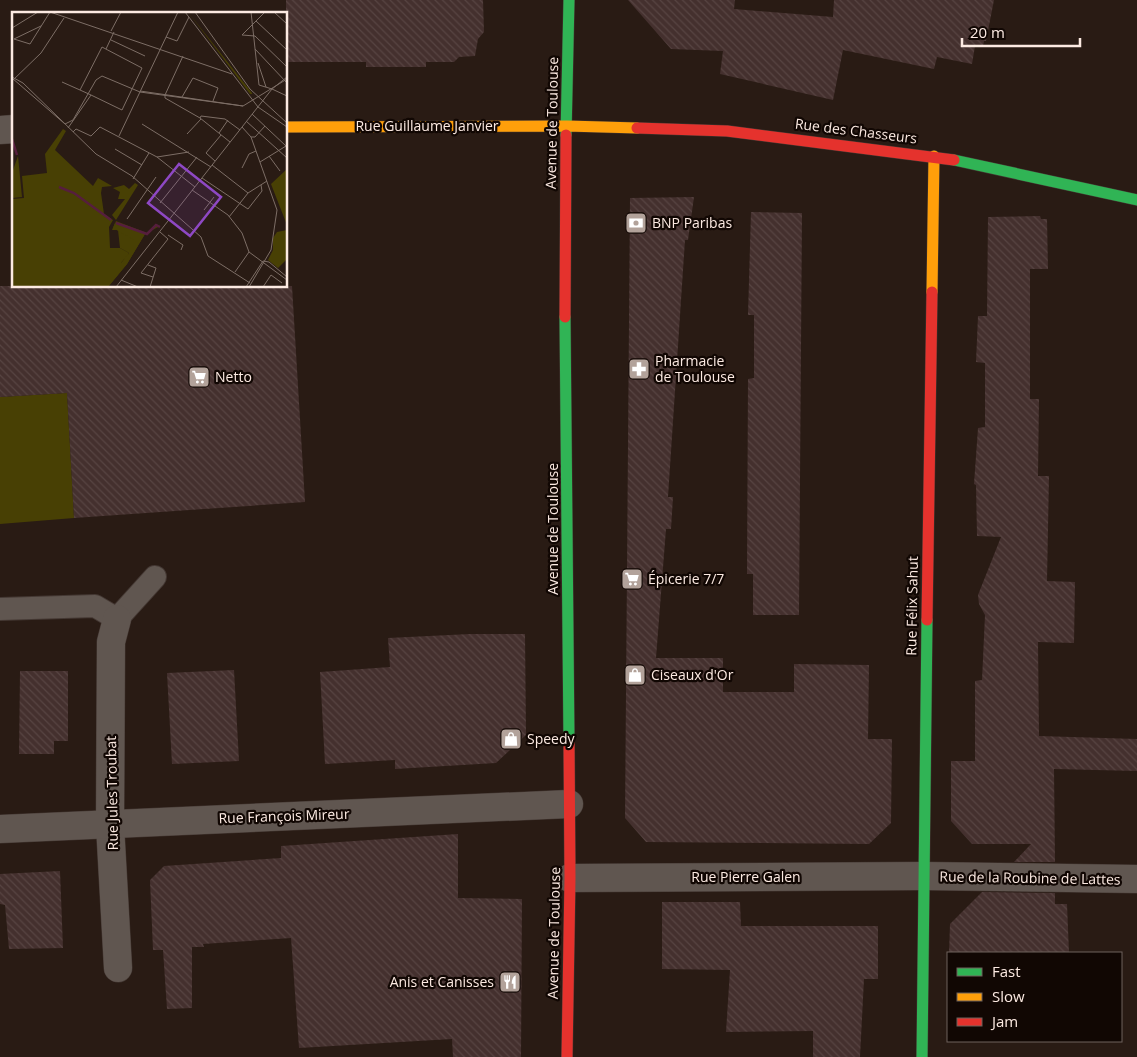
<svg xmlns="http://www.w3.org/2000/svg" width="1137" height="1057" font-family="'Open Sans',sans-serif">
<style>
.grass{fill:#484004}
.building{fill:url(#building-back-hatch)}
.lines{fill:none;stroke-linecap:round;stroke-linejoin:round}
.lane-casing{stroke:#443833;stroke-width:24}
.street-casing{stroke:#443833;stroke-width:29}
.fast-casing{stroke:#443833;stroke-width:12}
.slow-casing{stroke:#443833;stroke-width:12}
.jam-casing{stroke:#443833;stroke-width:12}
.lane{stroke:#605650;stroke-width:22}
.street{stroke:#605650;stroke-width:28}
.fast{stroke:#30b455;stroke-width:11}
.slow{stroke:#ff9f0a;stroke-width:11}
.jam{stroke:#e5322d;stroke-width:11}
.labels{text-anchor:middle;stroke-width:4.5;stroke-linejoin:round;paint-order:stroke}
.street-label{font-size:14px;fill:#fceae2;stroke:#110703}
.poi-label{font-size:14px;fill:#fceae2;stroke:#110703;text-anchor:start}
.inset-river{fill:none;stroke:#561e3d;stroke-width:2.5}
.inset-road{fill:none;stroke:#7d6e66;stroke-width:1}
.view{fill:#8e48c4;fill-opacity:0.15;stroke:#8e48c4;stroke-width:2.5}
.inset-edge{fill:none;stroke:#fceae2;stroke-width:2.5}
</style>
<defs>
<pattern id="building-back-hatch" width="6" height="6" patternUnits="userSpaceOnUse" patternTransform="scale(1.25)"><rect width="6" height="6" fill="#44302e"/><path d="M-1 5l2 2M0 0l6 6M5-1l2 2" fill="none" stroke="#574442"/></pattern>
</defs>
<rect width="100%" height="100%" fill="#291b14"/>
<!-- grass -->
<polygon class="grass" points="67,393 74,518 0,524 0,397"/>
<!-- building -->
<g class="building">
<polygon points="286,0 483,0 484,32 478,39 475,56 459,57 454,62 426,62 426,67 366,67 366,62 286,62"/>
<polygon points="628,0 735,0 734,9 833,17 834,0 994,0 986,41 984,41 983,47 975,46 972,64 937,57 934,69 843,50 833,100 720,74 723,51 671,49"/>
<polygon points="694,197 688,240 685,240 668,497 673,497 671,529 666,529 656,658 723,658 723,692 794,692 794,664 869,665 868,739 892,739 891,823 869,844 646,842 625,818 630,198"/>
<polygon points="751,212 802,213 799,615 753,615 753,574 747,574 748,379 754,378 754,315 748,315"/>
<polygon points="1040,216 1041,219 1047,219 1048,269 1030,269 1030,399 1039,399 1038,476 1049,476 1047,581 1075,582 1074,643 1038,642 1039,736 1137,739 1137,771 1054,769 1055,862 1014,862 1031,844 972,844 951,821 951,761 975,761 975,681 982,680 985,615 979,604 978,595 1001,537 977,536 976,485 974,484 978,428 985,427 985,363 976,362 978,316 987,316 988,217"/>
<polygon points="0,286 292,286 305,502 74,518 67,393 0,397"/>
<polygon points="470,634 525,634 526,735 496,763 395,769 395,760 325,764 320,672 390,667 388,638"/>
<polygon points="234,670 239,761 172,764 167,673"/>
<polygon points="20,671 68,671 68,741 54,741 54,754 19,754"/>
<polygon points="458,834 458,898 522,899 521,1057 453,1057 452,1039 299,1048 291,938 203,944 204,947 192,947 192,1008 167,1009 163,950 153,950 150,880 164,866 281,858 281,846"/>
<polygon points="60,871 63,948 9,949 5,905 0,904 0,874"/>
<polygon points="982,892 1055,893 1055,904 1067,904 1069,953 949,953 950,924"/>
<polygon points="662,902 740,902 741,926 878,926 878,979 864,979 860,1057 813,1057 813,1031 726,1032 730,970 662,969"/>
</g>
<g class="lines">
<!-- lane casing -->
<g class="lane-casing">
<polyline id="lane" points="0,609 95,606 117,619 155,577"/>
</g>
<!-- street casing -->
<g class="street-casing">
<g id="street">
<polyline points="0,130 14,129"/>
<polyline points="117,619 111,642 110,825 118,968"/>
<polyline points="0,829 569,804"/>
<polyline points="570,878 923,876 1137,879"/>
</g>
</g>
<!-- fast casing -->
<g class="fast-casing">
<g id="fast">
<polyline points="566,135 569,0"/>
<polyline points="954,160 1137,200"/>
<polyline points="565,317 569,741"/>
<polyline points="922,1057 927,620"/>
</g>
</g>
<!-- slow casing -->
<g class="slow-casing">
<g id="slow">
<polyline points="286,127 567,126 637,128"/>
<polyline points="932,292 934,156"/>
</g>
</g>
<!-- jam casing -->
<g class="jam-casing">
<g id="jam">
<polyline points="637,128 727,131 954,160"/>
<polyline points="565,317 566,135"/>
<polyline points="927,620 932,292"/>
<polyline points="567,1057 570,878 569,741"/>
</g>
</g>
<!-- lane -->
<use href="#lane" class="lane"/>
<!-- street -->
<use href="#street" class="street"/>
<!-- fast -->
<use href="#fast" class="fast"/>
<!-- slow -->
<use href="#slow" class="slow"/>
<!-- jam -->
<use href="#jam" class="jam"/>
</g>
<!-- icons -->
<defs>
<g id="bank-square" transform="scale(1.125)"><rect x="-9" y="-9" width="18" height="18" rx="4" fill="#b2a29a" stroke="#110703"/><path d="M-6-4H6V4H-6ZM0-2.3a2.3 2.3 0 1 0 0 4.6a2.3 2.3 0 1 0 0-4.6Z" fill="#fff"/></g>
<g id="pharmacy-square" transform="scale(1.125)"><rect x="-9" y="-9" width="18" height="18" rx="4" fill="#b2a29a" stroke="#110703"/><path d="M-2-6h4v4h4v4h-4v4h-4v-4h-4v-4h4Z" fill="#fff"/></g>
<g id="supermarket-square" transform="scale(1.125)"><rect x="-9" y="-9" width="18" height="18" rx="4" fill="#b2a29a" stroke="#110703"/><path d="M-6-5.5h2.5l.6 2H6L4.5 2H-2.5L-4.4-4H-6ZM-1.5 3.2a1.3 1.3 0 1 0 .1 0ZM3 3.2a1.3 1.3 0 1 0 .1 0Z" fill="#fff"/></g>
<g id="shop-square" transform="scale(1.125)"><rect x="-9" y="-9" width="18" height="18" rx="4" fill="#b2a29a" stroke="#110703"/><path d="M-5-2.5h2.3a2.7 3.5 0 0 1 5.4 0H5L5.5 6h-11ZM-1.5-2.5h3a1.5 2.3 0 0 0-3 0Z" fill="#fff"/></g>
<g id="restaurant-square" transform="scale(1.125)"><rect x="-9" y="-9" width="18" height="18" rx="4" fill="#b2a29a" stroke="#110703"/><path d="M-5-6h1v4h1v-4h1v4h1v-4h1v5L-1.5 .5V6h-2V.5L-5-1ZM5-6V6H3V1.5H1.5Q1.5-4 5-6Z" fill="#fff"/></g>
</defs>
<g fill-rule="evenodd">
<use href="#bank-square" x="636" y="223"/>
<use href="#pharmacy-square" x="639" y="369"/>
<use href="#supermarket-square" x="199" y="377"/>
<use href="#supermarket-square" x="632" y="579"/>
<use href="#shop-square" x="635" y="675"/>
<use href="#shop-square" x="511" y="739"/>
<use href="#restaurant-square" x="510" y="982"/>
</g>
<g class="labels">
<!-- street labels -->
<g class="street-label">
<text transform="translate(552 123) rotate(-89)" y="5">Avenue de Toulouse</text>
<text x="427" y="131">Rue Guillaume Janvier</text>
<text transform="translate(856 131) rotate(7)" y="5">Rue des Chasseurs</text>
<text transform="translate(553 529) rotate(-90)" y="5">Avenue de Toulouse</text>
<text transform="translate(912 606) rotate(-89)" y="5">Rue Félix Sahut</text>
<text transform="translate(112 793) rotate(-91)" y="5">Rue Jules Troubat</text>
<text transform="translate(284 816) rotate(-2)" y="5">Rue François Mireur</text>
<text x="746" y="882">Rue Pierre Galen</text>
<text transform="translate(1030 878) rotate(1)" y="5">Rue de la Roubine de Lattes</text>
<text transform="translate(554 933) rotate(-89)" y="5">Avenue de Toulouse</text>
</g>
<!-- poi labels -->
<g class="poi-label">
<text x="652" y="228">BNP Paribas</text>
<text x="655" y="366">Pharmacie<tspan x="655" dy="16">de Toulouse</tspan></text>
<text x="215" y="382">Netto</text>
<text x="648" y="584">Épicerie 7/7</text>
<text x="651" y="680">Ciseaux d'Or</text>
<text x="527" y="744">Speedy</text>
<text x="494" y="987" text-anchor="end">Anis et Canisses</text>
</g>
</g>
<!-- overview -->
<g transform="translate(12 12)">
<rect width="275" height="275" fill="#291b14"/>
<path d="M 176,0 L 240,81 L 240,82 L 238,82 ZM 275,157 L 275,213 L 259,172 ZM 103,211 L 133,222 L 115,252 L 109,251 L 117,241 L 108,236 L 106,218 L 100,218 Z" fill="#484004"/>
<path d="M 6,144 L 10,185 L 0,186 L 0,161 ZM 123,171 L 126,173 L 104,208 L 100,203 L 113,187 L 106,187 L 108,180 L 101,176 L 112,173 L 117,177 ZM 104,209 L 135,221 L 144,212 L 148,214 L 133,222 L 115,252 L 96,275 L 91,275 L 103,255 L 111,250 L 114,240 L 118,243 L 117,238 L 124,229 L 101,216 Z" fill="#484004"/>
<path d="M 51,117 L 54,119 L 43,138 L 81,174 L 86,166 L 100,174 L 90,175 L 89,181 L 92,202 L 101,208 L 97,215 L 98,236 L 108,236 L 117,241 L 109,251 L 115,252 L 96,275 L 0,275 L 0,187 L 12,186 L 10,164 L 35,161 L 33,142 ZM 275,218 L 275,247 L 266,256 L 256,248 L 261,238 L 261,226 L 265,220 Z" fill="#484004"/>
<path class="inset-river" d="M 0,127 L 5,143M 47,175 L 62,181 L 99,208M 104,211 L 135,222 L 144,213 L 148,215"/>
<path class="inset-road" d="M 38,0 L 220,62M 173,0 L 246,95M 183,0 L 238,77 L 275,111M 239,0 L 247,73 L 260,77 L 275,65M 253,0 L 230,23 L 243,24 L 275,55M 262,0 L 275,12M 244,9 L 275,38M 0,16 L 26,0M 99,19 L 109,0M 154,25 L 165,29 L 177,5M 2,27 L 18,32 L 38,0M 2,27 L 29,14M 99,28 L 133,44M 94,37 L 102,20M 243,37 L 275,71M 246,51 L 254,75M 0,65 L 11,71 L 84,142 L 120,164 L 189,225 L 196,244 L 238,271M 0,66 L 53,112 L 61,108 L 84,68 L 90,64 L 128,80 L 231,94 L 275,67M 0,69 L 29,41 L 52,6M 50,70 L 68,78 L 79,83 L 110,98 L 130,56 L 90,35 L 68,78M 128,79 L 231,94M 153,83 L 153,86 L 188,106 L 218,130M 153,83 L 171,44M 170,85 L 181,66 L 206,76 L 201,89M 246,95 L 275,115M 240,102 L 274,134 L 248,150M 188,106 L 189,104 L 213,107 L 228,118M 234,109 L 275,146M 130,112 L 199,155M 230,115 L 239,125 L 265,198 L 259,238 L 237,275M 56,116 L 79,83M 61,120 L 64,117 L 79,124 L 88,115 L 145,145 L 183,175M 207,121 L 216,108M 175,122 L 189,107M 107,124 L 166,0M 239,125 L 243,125 L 253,114M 103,137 L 130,153M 257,144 L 268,159M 145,145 L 177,140M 203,149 L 194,141 L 209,123M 200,153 L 236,181M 230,156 L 237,142 L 244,139M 190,166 L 236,197 L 250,179 L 249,173M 121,167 L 137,141M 180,178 L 216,203 L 230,221 L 237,240 L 275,268M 148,191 L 185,145M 192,198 L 202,185M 217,205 L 236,181 L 255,169M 115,207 L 144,165M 156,223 L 171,233 L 169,238M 136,253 L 144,256 L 138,275M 223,260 L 237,240M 141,265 L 129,261 L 156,227 L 148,220M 109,268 L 126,275M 104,275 L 260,77 L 275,84M 234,275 L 251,249 L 257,250 L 275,265M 251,275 L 259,263 L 270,271"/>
<path class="view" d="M 167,152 L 209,185 L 178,224 L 136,191 Z"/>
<rect width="275" height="275" class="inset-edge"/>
</g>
<!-- legend -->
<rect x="947" y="952" width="175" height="90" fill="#110703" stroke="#6f625c"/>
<rect x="957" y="968" width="25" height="8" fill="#30b455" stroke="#6f625c"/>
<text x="992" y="977" font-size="15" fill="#fceae2">Fast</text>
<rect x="957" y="993" width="25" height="8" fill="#ff9f0a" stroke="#6f625c"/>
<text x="992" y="1002" font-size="15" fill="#fceae2">Slow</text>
<rect x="957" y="1018" width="25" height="8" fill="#e5322d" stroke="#6f625c"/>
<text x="992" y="1027" font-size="15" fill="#fceae2">Jam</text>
<!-- scale -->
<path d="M962 38v8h118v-8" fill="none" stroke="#fceae2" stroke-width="2.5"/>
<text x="970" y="38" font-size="15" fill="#fceae2" stroke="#110703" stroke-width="4" paint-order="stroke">20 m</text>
</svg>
